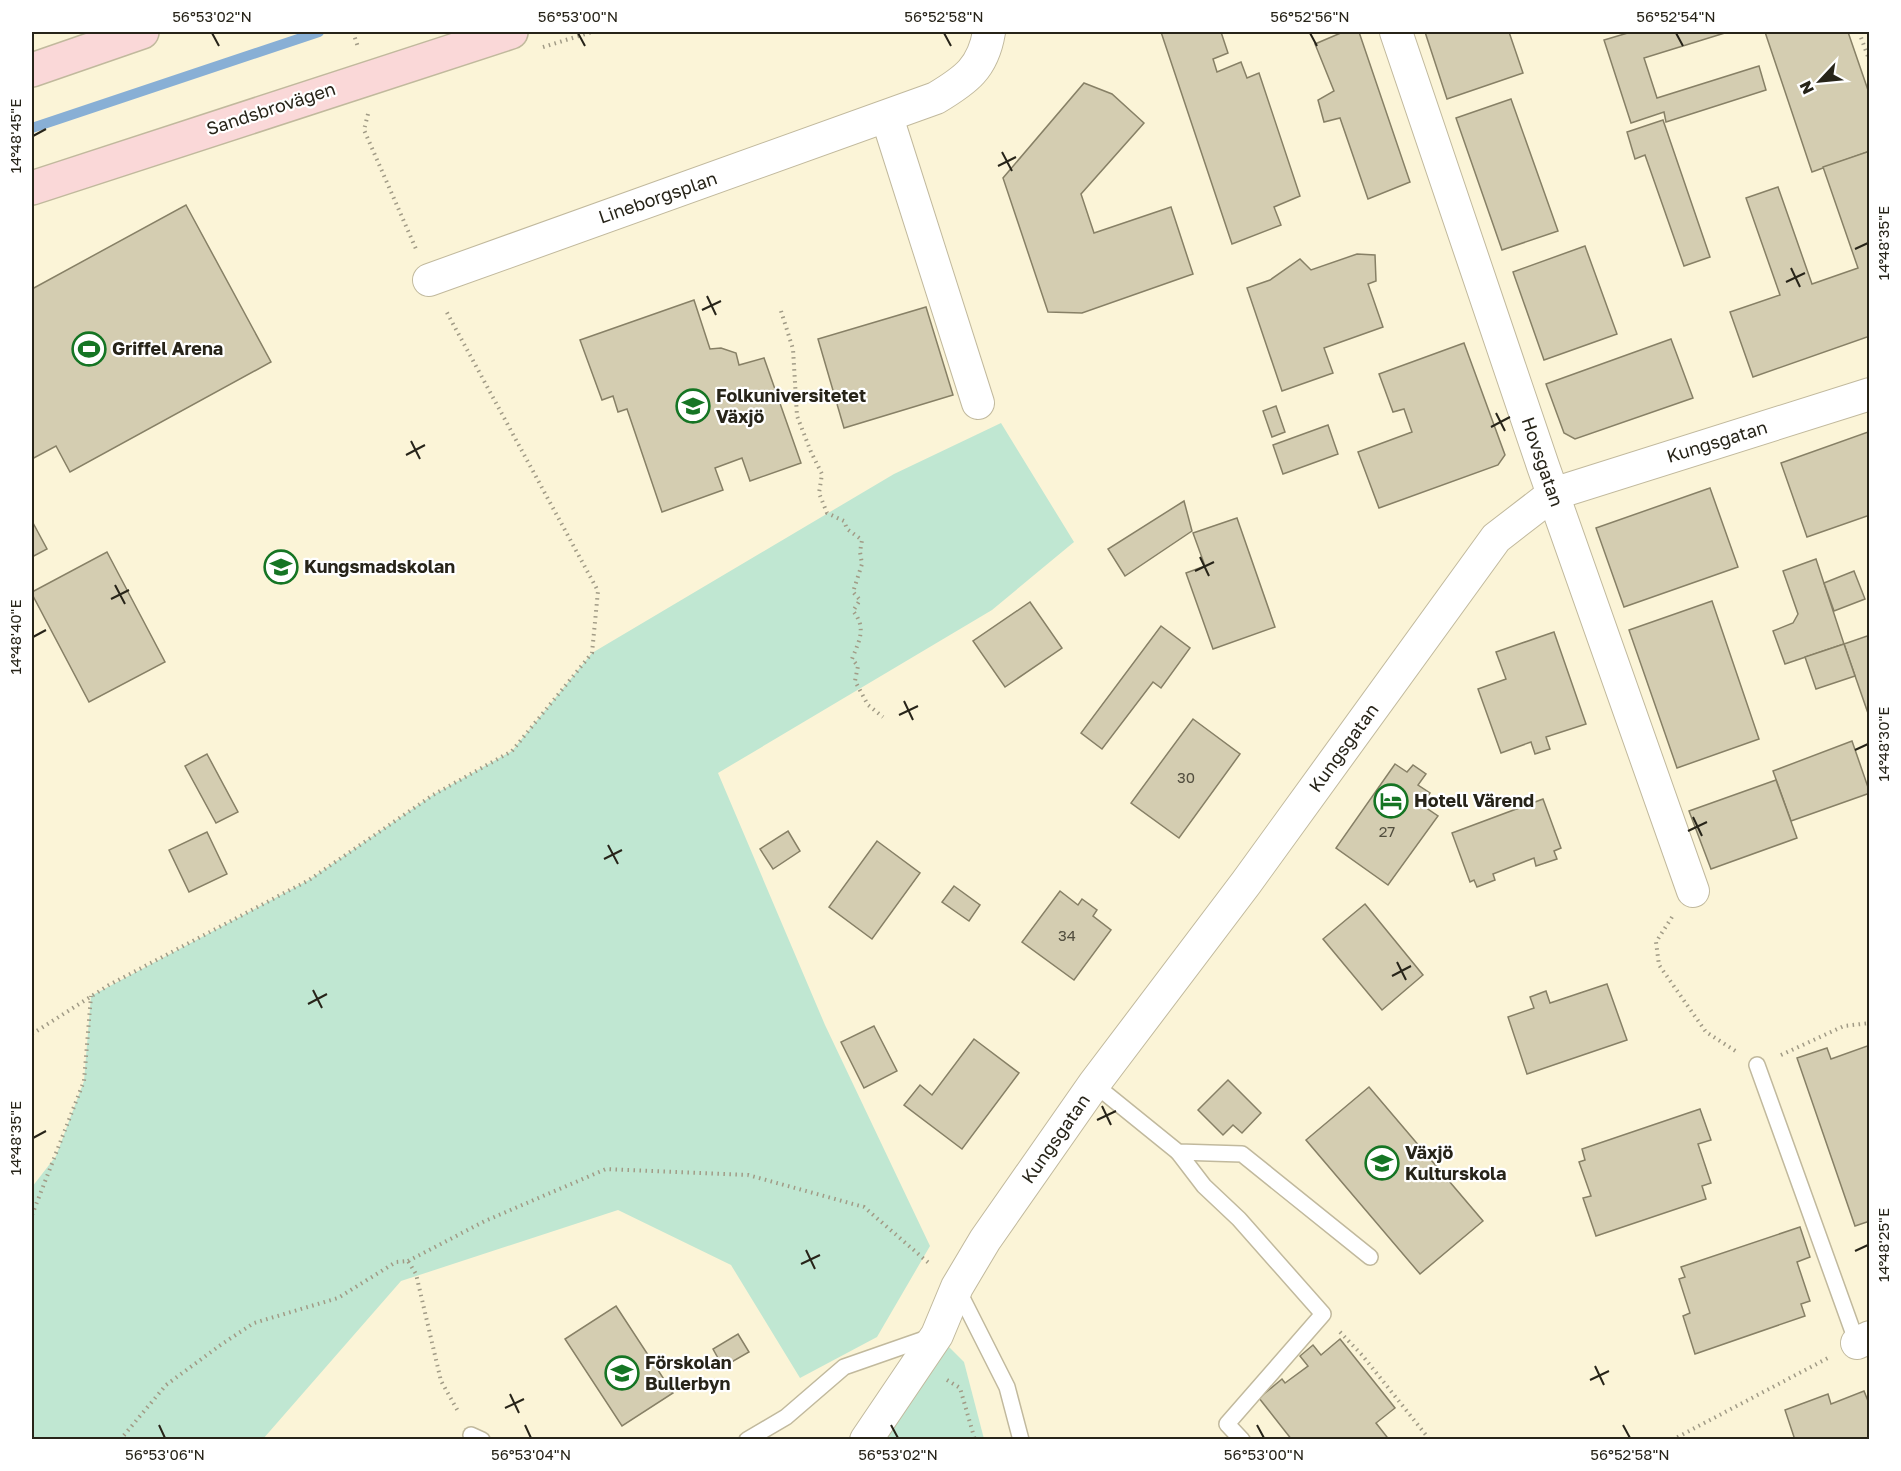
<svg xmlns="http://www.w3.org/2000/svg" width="1901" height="1471" font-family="'Golos Text',sans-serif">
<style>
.green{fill:#c0e7d2}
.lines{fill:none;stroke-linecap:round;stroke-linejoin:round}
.stream{stroke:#88afd5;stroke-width:10}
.building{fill:#d4cdb1;stroke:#878066;stroke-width:1.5}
.service-casing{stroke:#c1b99d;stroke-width:18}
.minor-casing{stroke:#c1b99d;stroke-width:34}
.secondary-casing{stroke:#c1b99d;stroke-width:36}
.path{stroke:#a19b86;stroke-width:4;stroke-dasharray:1.5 4.5;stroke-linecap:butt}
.service{stroke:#fff;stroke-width:15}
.minor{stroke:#fff;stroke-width:32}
.secondary{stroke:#fad8d8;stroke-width:33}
.ticks{fill:none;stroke:#272419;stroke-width:2}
.labels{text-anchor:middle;stroke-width:4.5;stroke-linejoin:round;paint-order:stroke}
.number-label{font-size:15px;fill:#524e3f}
.street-label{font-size:18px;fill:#272419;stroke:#fff}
.poi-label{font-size:18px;font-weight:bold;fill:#272419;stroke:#fff;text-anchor:start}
.neatline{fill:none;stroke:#272419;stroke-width:2}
.ticks-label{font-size:15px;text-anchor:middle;fill:#272419}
</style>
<rect width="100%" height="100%" fill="#fbf4d7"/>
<!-- green -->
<g class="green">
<polygon points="1001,423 1074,542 992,610 718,773 825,1025 930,1246 877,1337 800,1378 731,1265 618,1210 401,1281 263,1439 32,1439 32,1187 56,1156 84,1081 91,996 309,880 433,795 512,751 592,653 894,474"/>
<polygon points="937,1335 964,1362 984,1439 867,1440"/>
</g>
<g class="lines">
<!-- stream -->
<polyline class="stream" points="32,128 319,32"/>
</g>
<!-- building -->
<g class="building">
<polygon points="1161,32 1221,32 1228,53 1213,59 1217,72 1241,62 1247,78 1259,73 1300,196 1274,207 1281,225 1232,244"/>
<polygon points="1343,32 1359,32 1410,182 1368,199 1340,118 1324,122 1318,100 1334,91 1315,44"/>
<polygon points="1425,32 1509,32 1523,73 1447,99"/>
<polygon points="1631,32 1728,32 1644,58 1657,98 1759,66 1766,90 1666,122 1664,112 1631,123 1604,40"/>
<polygon points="1765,32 1848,32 1870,96 1870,151 1812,172"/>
<polygon points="1084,83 1112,94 1144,123 1081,194 1094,233 1171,207 1193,274 1082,313 1048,312 1003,178"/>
<polygon points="1511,99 1558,231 1502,250 1456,118"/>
<polygon points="1663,120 1710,257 1684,266 1645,155 1635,159 1627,132"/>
<polygon points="1870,151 1870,336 1753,377 1730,312 1780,295 1746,198 1778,187 1812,284 1858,268 1823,167"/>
<polygon points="186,205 271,362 70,472 56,446 32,459 32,289"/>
<polygon points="1585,246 1617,334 1544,360 1513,272"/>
<polygon points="1357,254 1375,255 1376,281 1368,284 1383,327 1324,348 1333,373 1282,391 1247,288 1270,280 1300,259 1311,270"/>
<polygon points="694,300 710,349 721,348 736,353 739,365 764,358 801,463 750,481 742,458 715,468 723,490 662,512 627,409 618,412 613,396 602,400 580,340"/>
<polygon points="926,307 953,395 844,428 818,339"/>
<polygon points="1671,339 1693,398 1575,439 1564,433 1546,384"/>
<polygon points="1464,343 1505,455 1498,465 1379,508 1358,452 1412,432 1404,409 1393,412 1379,374"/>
<polygon points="1276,406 1285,432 1272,437 1263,411"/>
<polygon points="1328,425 1338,454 1283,474 1273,445"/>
<polygon points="1868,432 1870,515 1807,537 1781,463"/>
<polygon points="1710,488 1738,567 1624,607 1596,528"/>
<polygon points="1184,501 1192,531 1125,576 1108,549"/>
<polygon points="1237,518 1275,627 1213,649 1186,573 1205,566 1193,533"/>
<polygon points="32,521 47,549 32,557"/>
<polygon points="107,552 165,662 89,702 32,594 32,592"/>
<polygon points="1816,559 1844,644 1785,664 1773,631 1793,623 1798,614 1783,571"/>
<polygon points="1854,571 1865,599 1834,611 1824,583"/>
<polygon points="1712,601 1759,739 1677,768 1629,630"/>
<polygon points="1030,602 1062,648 1005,687 973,641"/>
<polygon points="1161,626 1190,648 1161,688 1153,682 1102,749 1081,733"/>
<polygon points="1554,632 1586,724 1546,737 1550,749 1535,754 1531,742 1501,753 1478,689 1506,679 1496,652"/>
<polygon points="1870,635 1870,719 1844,644"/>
<polygon points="1844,644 1855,676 1816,689 1805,657"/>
<polygon points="1193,719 1240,754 1179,838 1131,803"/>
<polygon points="1852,741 1870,793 1791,821 1773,771"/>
<polygon points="207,754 238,812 216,823 185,766"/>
<polygon points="1395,764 1407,772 1413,765 1426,774 1418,785 1430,793 1422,805 1438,816 1388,885 1336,848"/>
<polygon points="1776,780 1797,838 1711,869 1689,811"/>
<polygon points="1543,799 1561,848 1554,851 1557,859 1536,866 1534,858 1493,874 1495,880 1477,887 1474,880 1470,882 1452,833"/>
<polygon points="788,831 800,851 773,869 760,849"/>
<polygon points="207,832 227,874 189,892 169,850"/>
<polygon points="877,841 920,873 872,939 829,907"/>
<polygon points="954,886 980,905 969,921 942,902"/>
<polygon points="1060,891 1078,905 1082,899 1097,910 1093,916 1111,930 1074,980 1022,942"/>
<polygon points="1365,904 1423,975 1382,1010 1323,939"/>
<polygon points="1607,984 1627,1040 1527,1074 1508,1017 1534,1008 1530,997 1546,991 1550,1003"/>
<polygon points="874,1026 897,1071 864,1088 841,1042"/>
<polygon points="974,1039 1019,1073 962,1149 904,1105 920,1085 932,1095"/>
<polygon points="1870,1045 1870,1221 1855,1226 1797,1058 1827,1048 1831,1059"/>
<polygon points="1228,1080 1261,1113 1242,1133 1233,1125 1223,1135 1198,1110"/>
<polygon points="1369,1087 1483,1221 1420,1274 1306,1140"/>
<polygon points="1700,1109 1711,1140 1698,1144 1711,1183 1702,1186 1706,1199 1596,1236 1583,1198 1591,1196 1579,1162 1585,1160 1582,1149"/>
<polygon points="1800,1227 1810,1257 1797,1262 1810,1301 1801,1304 1805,1316 1695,1354 1683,1316 1690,1313 1679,1279 1685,1277 1681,1267"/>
<polygon points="616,1306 673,1393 622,1426 565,1339"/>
<polygon points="738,1334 749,1352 723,1367 713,1349"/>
<polygon points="1340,1339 1395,1408 1376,1423 1387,1437 1385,1440 1292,1440 1259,1398 1282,1379 1285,1383 1308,1366 1300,1356 1313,1345 1321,1355"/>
<polygon points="1864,1391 1870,1406 1870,1440 1795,1440 1785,1410 1828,1394 1831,1404"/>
</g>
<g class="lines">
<!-- service casing -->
<g class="service-casing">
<g id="service">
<polyline points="1757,1065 1857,1343"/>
<polyline points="1094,1084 1178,1152 1242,1154 1370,1257"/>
<polyline points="1178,1152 1204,1186 1239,1219 1323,1314 1227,1424 1242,1440"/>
<polyline points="957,1288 1007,1387 1021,1440"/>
<polyline points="471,1435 482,1440"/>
<polyline points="747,1440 786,1417 844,1367 930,1337"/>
</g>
</g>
<!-- minor casing -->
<g class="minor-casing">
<g id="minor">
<polyline points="1396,32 1543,466 1693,891"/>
<polyline points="887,117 978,403"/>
<path d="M 429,280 L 936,98 C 966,80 983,68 989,32"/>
<polyline points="1857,1343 1870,1337"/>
<polyline points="866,1440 937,1335 957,1287 985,1240 1094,1084 1246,883 1496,538 1553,494 1870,394"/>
</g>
</g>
<!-- secondary casing -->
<g class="secondary-casing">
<g id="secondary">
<polyline points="32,70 142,32"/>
<polyline points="32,188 511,32"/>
</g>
</g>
<!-- path -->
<g class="path">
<polyline points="353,32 358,47"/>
<polyline points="1859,32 1870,62"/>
<polyline points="543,47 592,32"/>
<polyline points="368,114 364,130 416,249"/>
<path d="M 781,311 L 793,349 L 797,416 L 811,452 L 822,474 L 819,493 L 827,513 L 844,521 L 847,529 L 862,540 L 860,552 L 862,564 L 853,592 L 860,600 L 853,611 C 867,628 859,641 852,659 L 858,666 L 855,681 L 868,705 L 883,717"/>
<polyline points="1672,917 1656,942 1659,965 1706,1032 1737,1052"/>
<polyline points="32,1034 109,985 309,880 433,795 512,751 592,653 598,591 445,309"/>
<polyline points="1781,1055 1844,1026 1870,1023"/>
<polyline points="32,1215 84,1081 91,996"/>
<polyline points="408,1261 485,1221 606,1169 748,1175 864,1207 931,1265"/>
<polyline points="1340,1332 1362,1355 1430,1440"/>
<polyline points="947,1380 960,1388 975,1440"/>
<polyline points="120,1440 166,1385 222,1344 254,1323 338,1298 396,1262 408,1261 416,1274 441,1381 459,1413"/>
<polyline points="1672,1440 1828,1358"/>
</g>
<!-- service -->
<use href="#service" class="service"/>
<!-- minor -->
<use href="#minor" class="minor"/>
<!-- secondary -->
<use href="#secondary" class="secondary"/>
</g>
<!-- ticks -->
<path class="ticks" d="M 212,33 L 219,46M 578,33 L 585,46M 944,33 L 951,46M 1310,33 L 1317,46M 1676,33 L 1683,46M 33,136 L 46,129M 1002,152 L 1012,171M 998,166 L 1016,157M 1855,249 L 1868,243M 1791,268 L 1800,287M 1786,282 L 1805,273M 707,296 L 716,315M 702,310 L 721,301M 1496,413 L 1505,431M 1491,427 L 1510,417M 411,441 L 420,459M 406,455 L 425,445M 1200,557 L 1209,576M 1195,571 L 1214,562M 115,585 L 125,604M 111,599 L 129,590M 33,637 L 46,630M 904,701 L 913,720M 899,715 L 918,706M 1855,750 L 1868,744M 1693,817 L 1702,836M 1688,831 L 1707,822M 608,845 L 618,864M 604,859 L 622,850M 1397,962 L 1406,980M 1392,976 L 1411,966M 313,990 L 322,1008M 308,1004 L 327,994M 1102,1106 L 1111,1125M 1097,1120 L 1116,1111M 33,1138 L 46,1131M 806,1250 L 815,1269M 1855,1251 L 1868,1245M 801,1264 L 820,1255M 1595,1366 L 1604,1385M 1590,1380 L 1609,1371M 510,1394 L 519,1413M 505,1408 L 524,1399M 159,1425 L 165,1438M 525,1425 L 531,1438M 891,1425 L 898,1438M 1257,1425 L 1264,1438M 1623,1425 L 1630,1438"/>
<!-- icons -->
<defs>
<g id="stadium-ring" transform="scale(1.725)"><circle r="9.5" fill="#fff" stroke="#157524" stroke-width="1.5"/><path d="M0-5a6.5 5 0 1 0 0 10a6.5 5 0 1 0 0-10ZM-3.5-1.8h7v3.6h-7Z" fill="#157524"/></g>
<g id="university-ring" transform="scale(1.725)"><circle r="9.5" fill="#fff" stroke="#157524" stroke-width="1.5"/><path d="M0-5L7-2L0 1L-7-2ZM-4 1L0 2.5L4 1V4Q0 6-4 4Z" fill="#157524"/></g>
<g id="school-ring" transform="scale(1.725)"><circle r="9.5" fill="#fff" stroke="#157524" stroke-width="1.5"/><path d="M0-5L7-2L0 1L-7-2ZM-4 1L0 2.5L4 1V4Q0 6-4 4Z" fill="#157524"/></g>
<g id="hotel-ring" transform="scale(1.725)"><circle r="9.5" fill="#fff" stroke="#157524" stroke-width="1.5"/><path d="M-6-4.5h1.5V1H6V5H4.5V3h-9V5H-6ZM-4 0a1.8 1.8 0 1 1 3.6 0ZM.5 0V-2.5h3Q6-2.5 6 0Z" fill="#157524"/></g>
</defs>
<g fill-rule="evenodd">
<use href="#stadium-ring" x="89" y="349"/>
<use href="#university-ring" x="693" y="406"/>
<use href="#school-ring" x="281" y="567"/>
<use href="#hotel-ring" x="1391" y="801"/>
<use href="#school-ring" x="1382" y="1163"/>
<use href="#school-ring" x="622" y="1373"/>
</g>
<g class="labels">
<!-- number labels -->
<g class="number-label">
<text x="1186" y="783">30</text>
<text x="1387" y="837">27</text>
<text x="1067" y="941">34</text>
</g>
<!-- street labels -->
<g class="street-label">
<text transform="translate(271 109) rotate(-18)" y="6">Sandsbrovägen</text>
<text transform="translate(658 198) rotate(-19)" y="6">Lineborgsplan</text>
<text transform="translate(1717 442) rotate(-17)" y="6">Kungsgatan</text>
<text transform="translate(1542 462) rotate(71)" y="6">Hovsgatan</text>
<text transform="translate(1344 748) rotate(-54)" y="6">Kungsgatan</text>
<text transform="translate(1056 1139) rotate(-55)" y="6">Kungsgatan</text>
</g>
<!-- poi labels -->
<g class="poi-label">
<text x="112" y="355">Griffel Arena</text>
<text x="716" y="402">Folkuniversitetet<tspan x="716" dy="21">Växjö</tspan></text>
<text x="304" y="573">Kungsmadskolan</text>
<text x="1414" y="807">Hotell Värend</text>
<text x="1405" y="1159">Växjö<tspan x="1405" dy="21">Kulturskola</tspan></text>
<text x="645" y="1369">Förskolan<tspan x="645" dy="21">Bullerbyn</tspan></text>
</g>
</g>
<!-- border -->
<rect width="1901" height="1471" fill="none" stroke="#ffffff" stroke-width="66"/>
<!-- north arrow -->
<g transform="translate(1820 81) rotate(244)" stroke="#ffffff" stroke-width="4.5" paint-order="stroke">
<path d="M0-4.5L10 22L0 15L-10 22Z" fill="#272419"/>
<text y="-9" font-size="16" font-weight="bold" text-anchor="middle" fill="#272419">N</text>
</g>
<rect x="33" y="33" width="1835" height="1405" class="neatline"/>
<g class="ticks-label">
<text x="212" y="22">56°53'02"N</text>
<text x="578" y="22">56°53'00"N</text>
<text x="944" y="22">56°52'58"N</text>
<text x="1310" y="22">56°52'56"N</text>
<text x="1676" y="22">56°52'54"N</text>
<text transform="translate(16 136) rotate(-90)" y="5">14°48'45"E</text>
<text transform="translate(1884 243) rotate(-90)" y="5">14°48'35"E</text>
<text transform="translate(16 637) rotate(-90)" y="5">14°48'40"E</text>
<text transform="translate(1884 744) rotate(-90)" y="5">14°48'30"E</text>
<text transform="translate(16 1138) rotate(-90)" y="5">14°48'35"E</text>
<text transform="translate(1884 1245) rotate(-90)" y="5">14°48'25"E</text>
<text x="165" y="1460">56°53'06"N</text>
<text x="531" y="1460">56°53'04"N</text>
<text x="898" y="1460">56°53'02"N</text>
<text x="1264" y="1460">56°53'00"N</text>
<text x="1630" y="1460">56°52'58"N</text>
</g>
</svg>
